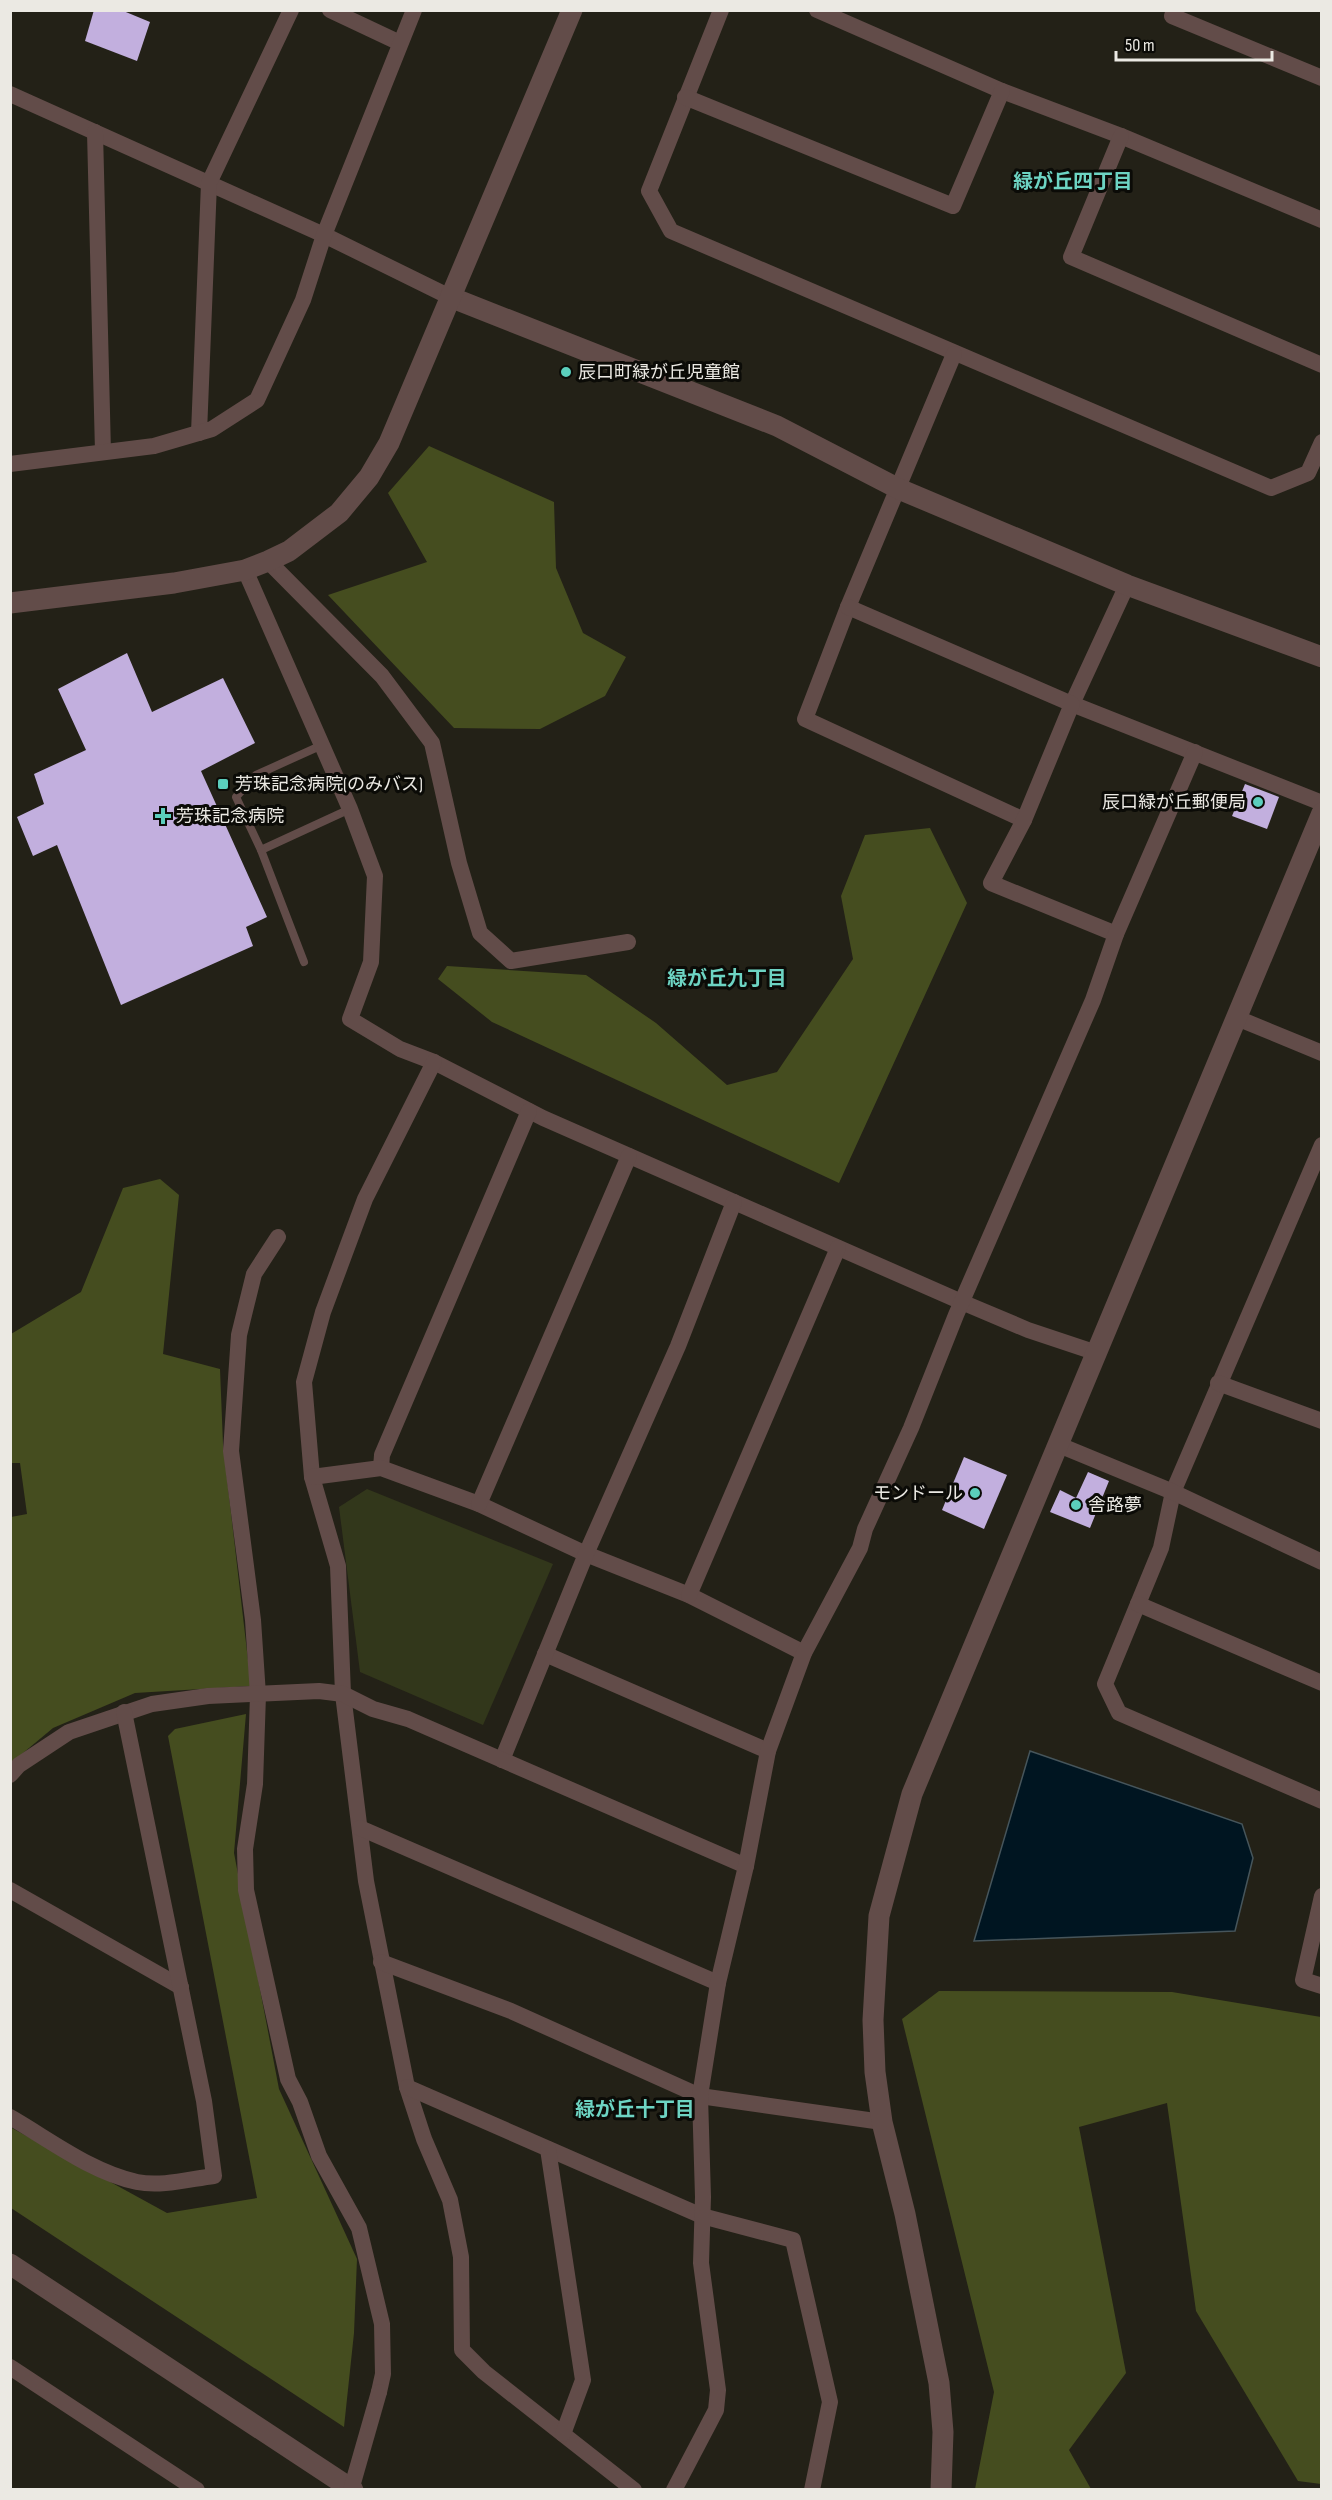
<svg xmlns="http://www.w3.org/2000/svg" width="1332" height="2500" font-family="'Sofia Sans Condensed','Noto Sans JP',sans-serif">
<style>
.green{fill:#32371b}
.forest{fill:#454d1f}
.water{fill:#001521;stroke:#46555b;stroke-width:1.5}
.building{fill:#c2afde}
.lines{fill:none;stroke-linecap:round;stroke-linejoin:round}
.service{stroke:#624c49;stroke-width:8}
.minor{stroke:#624c49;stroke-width:16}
.tertiary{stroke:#624c49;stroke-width:21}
.minor-bridge{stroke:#624c49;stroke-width:16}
.poi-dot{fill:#5bcebc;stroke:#0b0b07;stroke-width:2}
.labels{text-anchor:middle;stroke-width:6;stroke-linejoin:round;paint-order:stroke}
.poi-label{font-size:18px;fill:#ebe9e3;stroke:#0b0b07;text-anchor:start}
.neighbourhood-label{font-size:20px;font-weight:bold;fill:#6dd4c3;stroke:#0b0b07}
</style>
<rect width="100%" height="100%" fill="#232117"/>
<!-- green -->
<polygon class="green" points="367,1489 553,1564 483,1725 360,1672 339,1507"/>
<!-- forest -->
<g class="forest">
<polygon points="429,446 554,502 556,568 583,633 626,657 605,696 540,729 454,728 328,595 427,562 388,493"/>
<polygon points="930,828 967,903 839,1183 492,1022 438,979 447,966 586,975 656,1023 727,1085 777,1072 853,959 841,896 865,835"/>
<polygon points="160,1179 179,1195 163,1354 220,1369 223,1444 251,1686 135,1693 53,1728 11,1763 11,1517 27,1514 20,1463 11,1463 11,1334 81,1292 123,1188"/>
<polygon points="246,1714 234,1853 279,2089 357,2259 354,2333 344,2427 11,2208 10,2127 167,2213 257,2198 168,1736 175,1729"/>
<polygon points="939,1991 1172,1992 1321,2017 1321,2484 1298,2481 1196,2311 1167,2103 1079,2127 1126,2373 1069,2450 1091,2489 975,2489 994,2392 902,2019"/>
</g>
<!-- water -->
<polygon class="water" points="1030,1751 1242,1824 1253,1858 1235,1931 974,1941"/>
<!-- building -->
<g class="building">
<polygon points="94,10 121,10 150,22 137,61 85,41"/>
<polygon points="127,653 152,712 223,678 255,743 201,771 267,917 246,927 253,946 121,1005 57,845 33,856 17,817 44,804 34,774 86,750 58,689"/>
<polygon points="1245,784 1279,797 1267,829 1232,816"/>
<polygon points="964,1457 1007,1475 984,1529 942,1510"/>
<polygon points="1088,1472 1109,1481 1090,1528 1050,1512 1060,1490 1076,1498"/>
</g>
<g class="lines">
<!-- service -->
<g class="service">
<polyline points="320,746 256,775 236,797 261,850 350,809"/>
<polyline points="261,850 304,962"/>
</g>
<!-- minor -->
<g class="minor">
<polyline points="330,10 400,43"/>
<polyline points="721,10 649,191 671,231 1271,488 1308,473 1322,442"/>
<polyline points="817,10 1002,91 1121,136 1322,220"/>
<polyline points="1174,10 1172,16 1322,78"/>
<polyline points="10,94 324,235 450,297"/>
<polyline points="685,97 953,206 1002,91"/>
<polyline points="95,132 103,452"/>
<polyline points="1121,136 1071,257 1322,365"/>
<polyline points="954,354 848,607 805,719 1024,820"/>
<polyline points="199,433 209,183 291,10"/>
<polyline points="10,464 154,446 212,429 257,400 303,300 324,235 414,10"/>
<polyline points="268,561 382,676 432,743 459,863 480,933 511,961 628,942"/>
<polyline points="245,570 350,809 375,876 371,962 350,1019 400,1049 434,1062 543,1118 964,1303 1028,1330 1097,1353"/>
<polyline points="1127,585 1072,704 1322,803"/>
<polyline points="848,607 1072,704 1024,820 991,883 1116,934"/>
<polyline points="1237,1018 1322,1053"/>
<polyline points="434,1062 365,1199 323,1312 304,1382 312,1477 338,1566 343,1694 366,1881 407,2087 424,2139 450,2200 461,2257 462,2350 484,2372 634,2490"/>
<polyline points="1322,1145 1173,1492 1161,1548 1105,1684 1119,1713 1322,1801"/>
<polyline points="278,1237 254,1274 239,1335 231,1451 253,1620 258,1695 255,1784 245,1849 246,1890 288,2079 300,2102 319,2156 359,2228 382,2324 383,2374 379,2392"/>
<polyline points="1218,1383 1322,1421"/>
<polyline points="1059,1445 1173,1492 1322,1562"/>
<polyline points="381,1468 382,1455 529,1111"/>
<polyline points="312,1477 381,1468 479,1504 586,1554 689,1595 804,1653"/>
<polyline points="479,1504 629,1156"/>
<polyline points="689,1595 838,1248"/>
<polyline points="1138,1604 1322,1683"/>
<polyline points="545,1654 768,1751"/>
<polyline points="502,1760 586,1554 678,1346 734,1202"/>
<polyline points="10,1775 19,1765 69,1732 152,1704 208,1696 319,1691 343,1694 373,1709 408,1719 746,1866"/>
<polyline points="360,1828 718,1983"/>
<polyline points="10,1890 181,1987"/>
<polyline points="1322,1896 1303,1980 1322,1986"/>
<polyline points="381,1962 511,2011 700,2096 882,2122"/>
<polyline points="407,2087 702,2216 793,2240 830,2402 812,2490"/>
<path d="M 10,2117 C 50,2140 91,2172 137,2182 C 161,2187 190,2179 214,2176 L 204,2101 L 124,1712"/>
<polyline points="548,2149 583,2380 563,2434"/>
<polyline points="10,2367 197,2490"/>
<polyline points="674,2490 716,2410 718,2390 701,2263 703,2197 700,2096 718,1983 746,1866 768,1751 804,1653 860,1548 865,1529 911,1428 956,1315 1093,1000 1116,934 1195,752"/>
</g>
<!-- tertiary -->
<g class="tertiary">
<polyline points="450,297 777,426 899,489 1127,585 1322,657"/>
<polyline points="10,603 174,583 245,570 268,561 289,551 339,513 369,477 389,443 572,10"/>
<polyline points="10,2264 353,2490"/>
<polyline points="941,2490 943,2432 939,2383 905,2214 882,2122 875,2072 873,2020 879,1916 912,1794 1322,813"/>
</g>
<!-- minor-bridge -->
<polyline class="minor-bridge" points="351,2490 379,2392"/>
</g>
<!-- markers -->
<g class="poi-dot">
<circle cx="566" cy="372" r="6"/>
<rect x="217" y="778" width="12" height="12" rx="3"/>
<circle cx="1258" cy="802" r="6"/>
<path d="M160 807h6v6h6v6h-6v6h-6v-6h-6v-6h6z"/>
<circle cx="975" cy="1493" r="6"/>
<circle cx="1076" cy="1505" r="6"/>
</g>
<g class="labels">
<!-- poi labels -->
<g class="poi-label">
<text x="578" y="378">辰口町緑が丘児童館</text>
<text x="235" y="790">芳珠記念病院(のみバス)</text>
<text x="1246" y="808" text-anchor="end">辰口緑が丘郵便局</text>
<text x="176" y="822">芳珠記念病院</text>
<text x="963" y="1499" text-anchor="end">モンドール</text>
<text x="1088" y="1511">舎路夢</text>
</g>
<!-- neighbourhood labels -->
<g class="neighbourhood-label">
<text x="1073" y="188">緑が丘四丁目</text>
<text x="727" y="985">緑が丘九丁目</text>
<text x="635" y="2116">緑が丘十丁目</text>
</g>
</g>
<!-- border -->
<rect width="1332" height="2500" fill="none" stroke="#ebe9e3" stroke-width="24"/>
<!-- scale -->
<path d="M1116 51v9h156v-9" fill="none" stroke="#ebe9e3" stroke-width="3"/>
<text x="1125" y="51" font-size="18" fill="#ebe9e3" stroke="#0b0b07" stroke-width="4.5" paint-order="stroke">50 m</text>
</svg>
